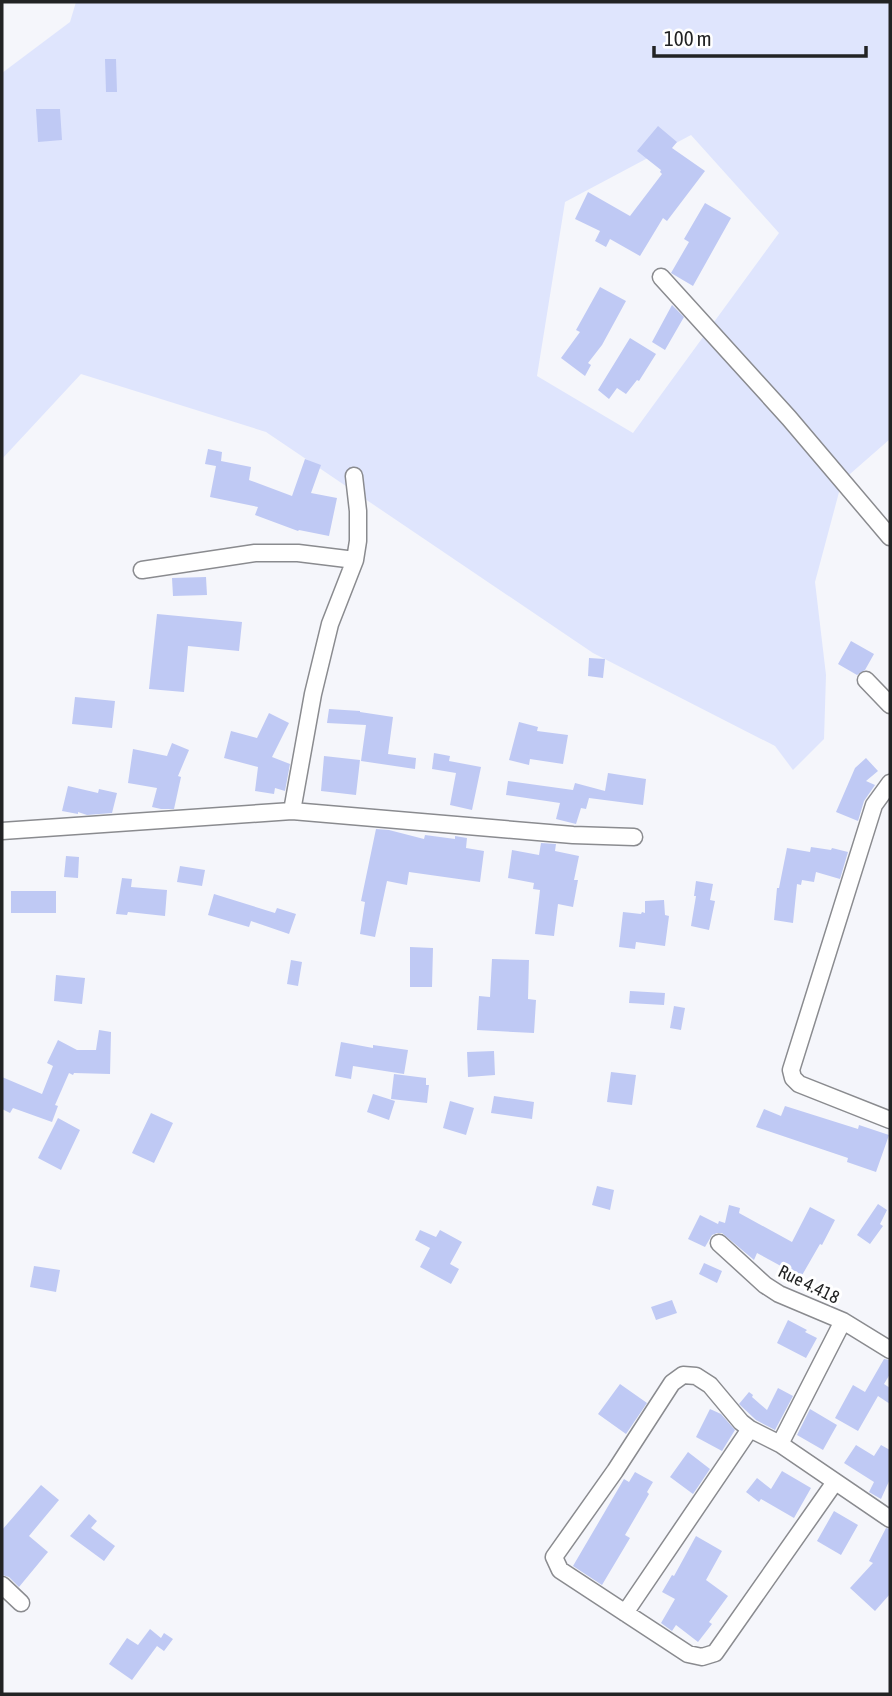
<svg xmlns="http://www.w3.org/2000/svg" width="892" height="1696" viewBox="0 0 892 1696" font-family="'Asap Condensed',sans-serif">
  <rect width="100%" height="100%" fill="#f5f6fb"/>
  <path fill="#dfe5fd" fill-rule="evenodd" d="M76,2H890V439L842,481L815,582L826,675L824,739L793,770L775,746L593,653L266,432L81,374L2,459V73L70,22ZM691,135L779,233L633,433L537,376L565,202Z"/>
  <path fill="#bfc9f4" d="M105,59H116L117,92H106Z
    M36,109H60L62,140L38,142Z
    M658,126L677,142L672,148L705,171L667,221L663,218L640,256L610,239L606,247L595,241L600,231L575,219L588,192L630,216L662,174L660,172L661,170L637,151Z
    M705,203L731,218L693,286L671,273L689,242L684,239Z
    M600,287L626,301L602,345L588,363L591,365L585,376L561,358L580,332L576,330Z
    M672,305L684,317L665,350L652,342Z
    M630,338L656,354L639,381L637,380L626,394L617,388L609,399L598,390Z
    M208,449L222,452L221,461L251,467L249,480L292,496L305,459L321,465L311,493L337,498L329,536L299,530L298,531L255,515L258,507L210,497L216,466L205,464Z
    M206,577L207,595L173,596L172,578Z
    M157,614L242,622L239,651L188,646L184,692L149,689Z
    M851,641L874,654L865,670L857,675L838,664Z
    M589,658L605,659L603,678L588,676Z
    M75,697L115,701L112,728L72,724Z
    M329,709L360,711V712L393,717L388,754L416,758L415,769L361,761L366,725L327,723Z
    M269,713L289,723L272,757L290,764L285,791L275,788L274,794L255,791L258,767L224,758L231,731L257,738Z
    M519,722L538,727L537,731L568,735L563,764L530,759L529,765L509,760Z
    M172,743L189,750L178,776L181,777L174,809H161L152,807L157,788L128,783L133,749L167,756Z
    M434,753L450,756L449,761L481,767L472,810L450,805L456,773L432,769Z
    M324,756L360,760L356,795L321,791Z
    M866,758L878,771L866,781L875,785L864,801L858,821L836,812L855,768Z
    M608,773L646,779L643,805L589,798L586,809L581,808L576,824L556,819L560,803L506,795L508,781L573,790L575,783L605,791Z
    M68,786L98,793L99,789L117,793L112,813L87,815L78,812V814L62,811Z
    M376,829L389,830L424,839L425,835L455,839V836L467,838L466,848L484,851L480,882L409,872L407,885L387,881L375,937L360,934L365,902L361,901Z
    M541,843L556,844L555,851L579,856L574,880H578L573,907L558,904L554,936L535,934L540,890L533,889L534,883L508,878L512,850L539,855Z
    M811,847L831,850L832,848L848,852L840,879L816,872L814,882L802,880L801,885L797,884L793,923L774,920L777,888H779L787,848L810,852Z
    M66,856L79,857L78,878L64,877Z
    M180,866L205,870L202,886L177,882Z
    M122,878L132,879L131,887L167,890L165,916L128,912L127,915L116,914Z
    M696,881L713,884L710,900L715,901L709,930L691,926L696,896H694Z
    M11,891H56V913H11Z
    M214,894L275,913L277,908L296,914L289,934L251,921L249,927L208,915Z
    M664,900L665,915L669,916L665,946L636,942L635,949L619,947L623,912L641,914L642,912L645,913V901Z
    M410,947L433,948L432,987H410Z
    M492,959L529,960L528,999L536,1000L534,1033L477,1030L479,996L490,997Z
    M291,960L302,962L298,986L287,984Z
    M56,975L85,978L82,1004L54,1001Z
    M630,991L665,993L664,1005L629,1003Z
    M674,1006L685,1008L681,1030L670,1028Z
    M99,1030L111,1032L110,1074L74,1073L73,1075L69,1073L55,1105L58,1106L52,1122L13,1108L10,1113L2,1109V1077L42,1094L53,1066L47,1063L58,1040L77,1050H96Z
    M341,1042L373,1048V1045L408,1050L404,1074L353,1066L351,1079L335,1076Z
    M494,1051L495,1075L468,1077L467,1052Z
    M611,1072L636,1075L632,1105L607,1102Z
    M394,1074L426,1078V1085H429L427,1103L391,1099Z
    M373,1094L395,1101L389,1120L367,1112Z
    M494,1096L534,1102L532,1119L491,1113Z
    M450,1101L474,1108L466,1135L443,1128Z
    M785,1106L858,1129L859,1125L889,1135L876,1172L847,1162L848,1158L756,1127L764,1109L781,1116Z
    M151,1113L173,1123L154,1163L132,1153Z
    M58,1118L80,1130L61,1170L38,1158Z
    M597,1186L614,1190L610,1210L592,1205Z
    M878,1204L887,1210L880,1224L883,1226L870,1244L857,1235Z
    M729,1205L740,1208L739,1213L792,1242L810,1207L835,1220L822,1245L820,1244L801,1277L757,1253L754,1260L722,1233H717L712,1235L705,1247L688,1239L700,1215L718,1224L719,1221L725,1223Z
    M420,1230L436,1237L440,1230L462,1242L450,1264L459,1269L451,1284L420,1267L430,1248L415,1240Z
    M704,1263L722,1271L717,1283L699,1274Z
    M34,1266L60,1270L56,1292L30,1287Z
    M672,1300L677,1313L656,1320L651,1307Z
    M788,1320L807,1330L805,1332L817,1338L806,1358L777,1343Z
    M884,1359L890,1360V1374L884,1384L890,1388V1404L878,1396L858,1431L835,1418L853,1385L865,1392Z
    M620,1384L647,1403L626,1434L598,1414Z
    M778,1388L793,1396L775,1430L756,1420L739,1404L749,1392L753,1395L752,1397L767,1410Z
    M710,1409L721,1414L735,1430L722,1451L696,1437Z
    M810,1409L837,1425L823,1450L797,1435Z
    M856,1445L874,1456L881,1445L890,1450V1479L881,1499L869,1492L874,1482L844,1463Z
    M688,1452L710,1469L693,1494L670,1477Z
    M782,1471L811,1488L794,1518L761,1499L759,1502L746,1492L757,1478L771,1489Z
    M635,1472L653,1482L647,1492L649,1494L625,1535L630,1538L602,1585L573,1566L624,1479L629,1482Z
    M41,1485L59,1500L29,1536L48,1552L19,1587L9,1577L2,1575V1530Z
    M834,1511L858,1525L841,1555L817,1541Z
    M89,1514L97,1521L91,1528L115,1546L104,1561L70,1536Z
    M886,1528L890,1529V1594L875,1611L850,1588L873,1563L869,1561Z
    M696,1536L722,1551L706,1580L728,1596L709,1622L712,1624L698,1642L676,1625L672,1631L661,1623L675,1599L662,1592L672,1575L674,1576Z
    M150,1629L161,1638L164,1633L173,1639L164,1651L157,1646L132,1680L109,1664L127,1638L138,1645Z"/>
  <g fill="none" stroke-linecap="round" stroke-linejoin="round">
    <defs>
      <path id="street" d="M661,277L789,418L890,537
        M142,570L255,553H298L355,560
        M866,680L890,705
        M890,783L874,805L791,1070L793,1078L799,1084L890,1120
        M292,811L313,694L330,624L355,560L358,541V511L354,476
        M2,831L292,811L573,835L634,837
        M719,1243L765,1285L779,1294L843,1321L890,1350
        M780,1444L843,1321
        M835,1482L715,1653L702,1657L688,1654L560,1570L554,1557L615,1471L672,1383L683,1375L696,1376L710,1385L741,1422L750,1429L780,1444L890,1519
        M2,1585L21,1603
        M625,1613L750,1429"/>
    </defs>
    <use href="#street" stroke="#8a8b8f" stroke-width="19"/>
    <use href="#street" stroke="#fff" stroke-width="16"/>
  </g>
  <g text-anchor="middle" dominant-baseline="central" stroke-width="6" stroke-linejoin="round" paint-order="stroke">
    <g font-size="18" fill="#222324" stroke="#fff">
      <text transform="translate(809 1284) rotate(26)">Rue 4.418</text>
    </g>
  </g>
  <rect width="892" height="1696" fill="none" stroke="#222324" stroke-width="7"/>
  <path d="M654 46v10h212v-10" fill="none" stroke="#222324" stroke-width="3.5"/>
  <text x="664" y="46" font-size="21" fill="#222324" stroke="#ffffff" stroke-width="5" paint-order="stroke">100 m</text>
</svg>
